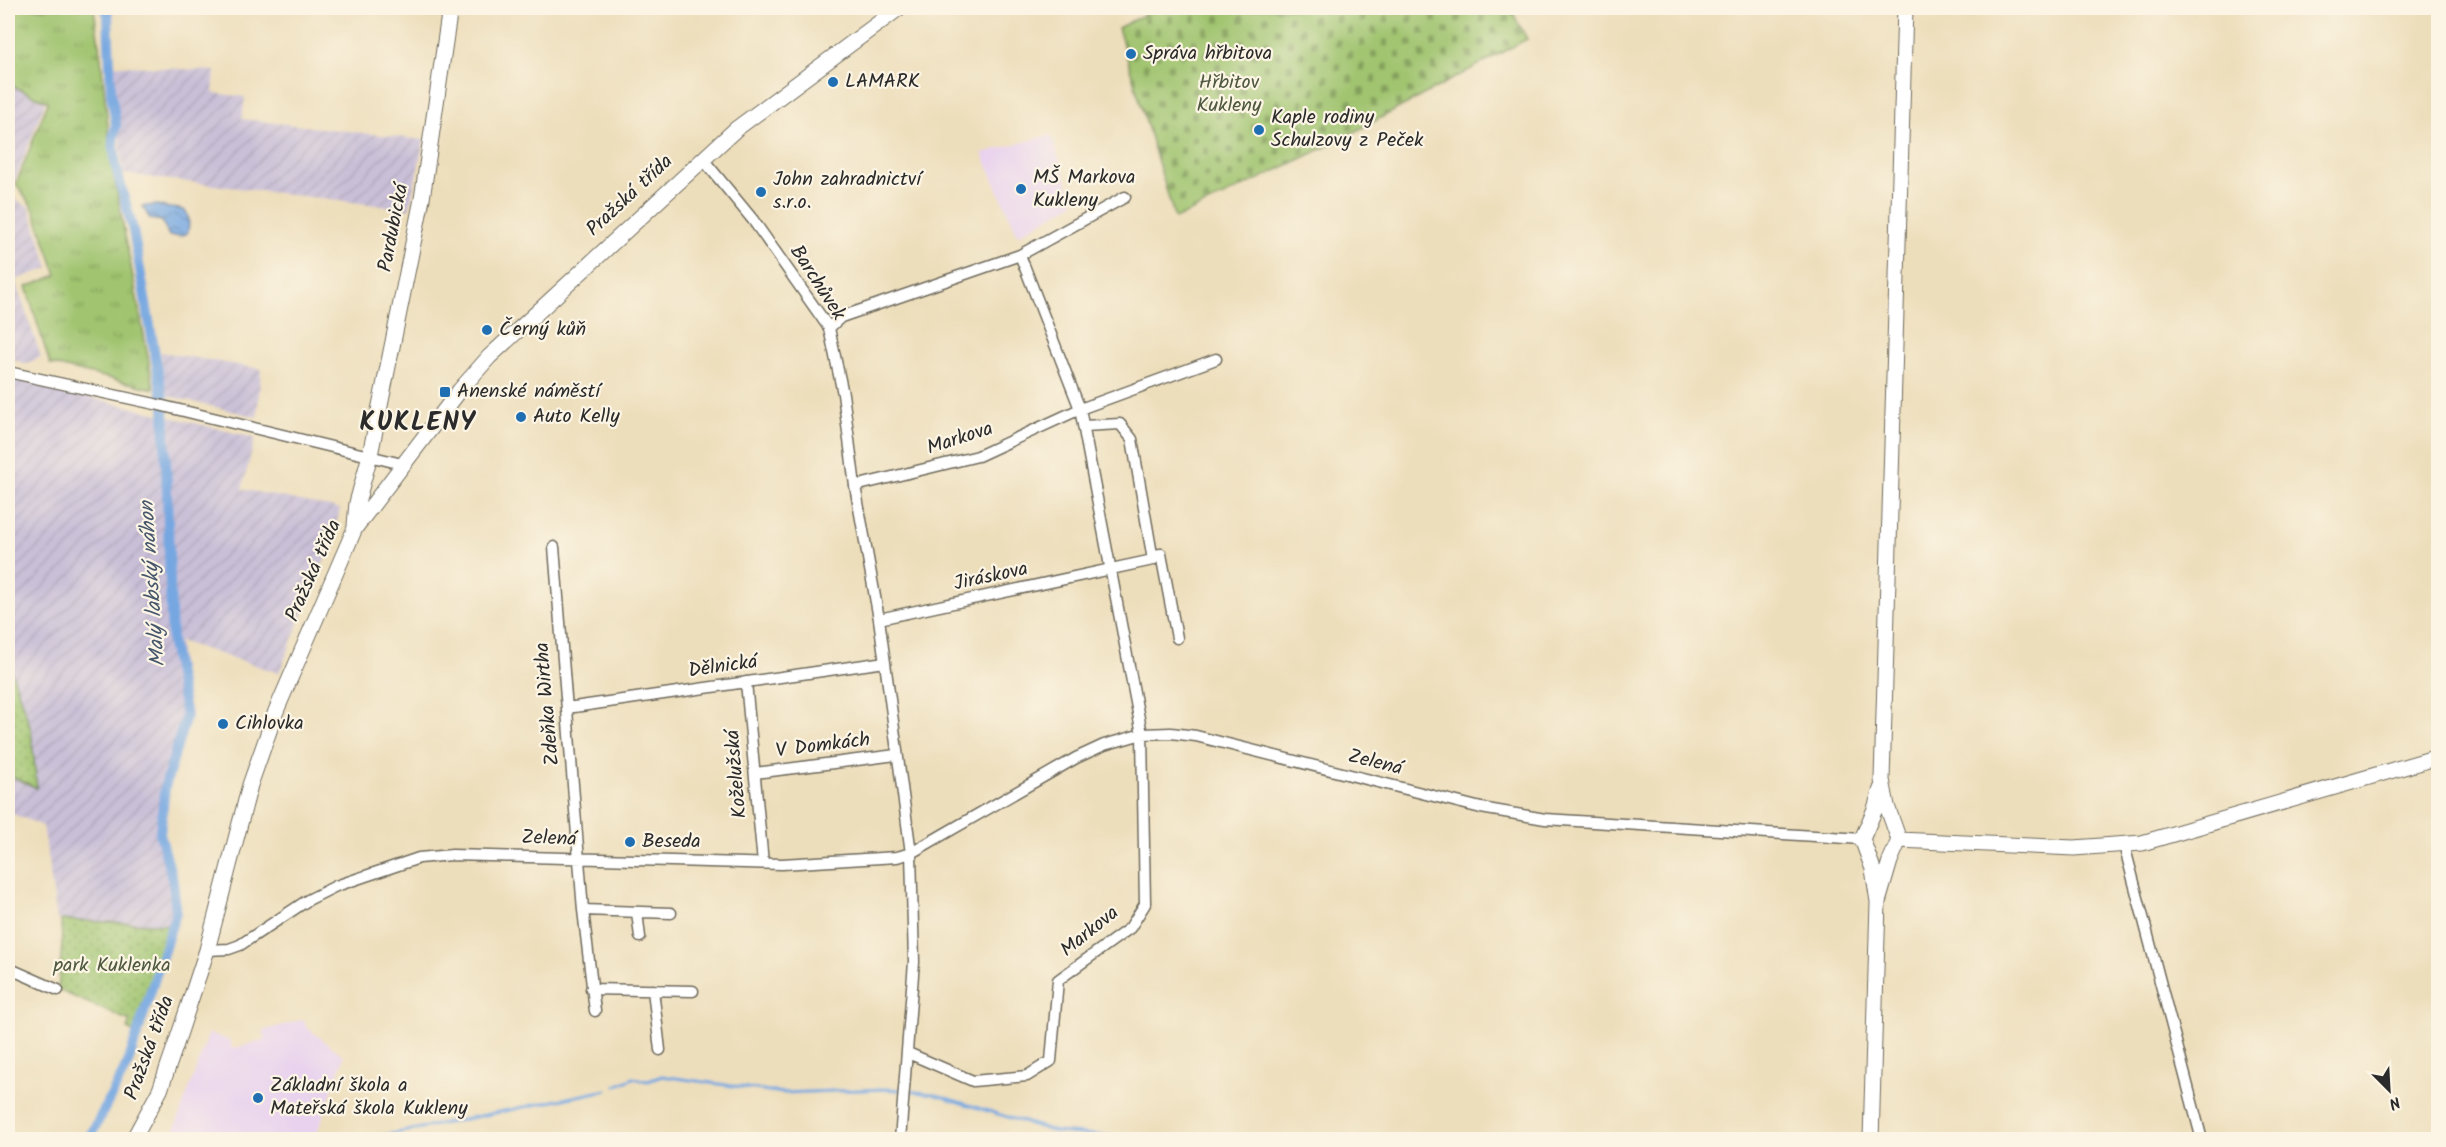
<svg xmlns="http://www.w3.org/2000/svg" width="2446" height="1147" viewBox="0 0 2446 1147" font-family="Kalam,sans-serif">
  <defs>
    <pattern id="industrial-furrows" width="10" height="10" patternUnits="userSpaceOnUse" patternTransform="scale(1.5)"><rect width="10" height="10" fill="#c9bfd7"/><path d="M-1 1l2-2M0 10L10 0M9 11l2-2" fill="none" stroke="#ada4b9"/></pattern>
    <pattern id="grass-tufts" width="24" height="20" patternUnits="userSpaceOnUse" patternTransform="scale(1.5)"><rect width="24" height="20" fill="#a0c46f"/><path d="M3 7l-1-3M5 7V3M7 7l1-3M15 17l-1-3M17 17v-4M19 17l1-3" fill="none" stroke="#839f5b"/></pattern>
    <pattern id="cemetery-stones" width="16" height="16" patternUnits="userSpaceOnUse" patternTransform="scale(1.5)"><rect width="16" height="16" fill="#a0c46f"/><path d="M2 7V4a2 2 0 0 1 4 0v3zM10 15v-3a2 2 0 0 1 4 0v3z" fill="#839f5b"/></pattern>
    <pattern id="park-dots" width="8" height="8" patternUnits="userSpaceOnUse" patternTransform="scale(1.5)"><rect width="8" height="8" fill="#a0c46f"/><path d="M2 2h.1M6 6h.1" fill="none" stroke="#839f5b" stroke-width="1.8" stroke-linecap="round"/></pattern>
    <pattern id="water-waves" width="16" height="10" patternUnits="userSpaceOnUse" patternTransform="scale(1.5)"><rect width="16" height="10" fill="#76a7e1"/><path d="M0 5q4-4 8 0t8 0" fill="none" stroke="#6188b7"/></pattern>
  </defs>
  <rect width="100%" height="100%" fill="#fcf5e5"/>
  <filter id="ink" filterUnits="userSpaceOnUse"><feTurbulence type="fractalNoise" baseFrequency=".0167" numOctaves="2"/><feDisplacementMap in="SourceGraphic" scale="12" xChannelSelector="R" yChannelSelector="G"/><feConvolveMatrix kernelMatrix="1 2 1 2 8 2 1 2 1" color-interpolation-filters="sRGB"/></filter>
  <filter id="wash" filterUnits="userSpaceOnUse"><feTurbulence type="fractalNoise" baseFrequency=".008" numOctaves="4" result="noise"/><feDisplacementMap in="SourceGraphic" scale="24" xChannelSelector="R" yChannelSelector="G"/><feGaussianBlur stdDeviation="1.35" result="paint"/><feColorMatrix in="noise" values="0 0 0 0 0 0 0 0 0 0 0 0 0 0 0 0 0 1.4 0 .05"/><feComposite in="paint" operator="in"/></filter>
  <g filter="url(#wash)">
    <rect width="100%" height="100%" fill="#eddebb"/>
    <path fill="#e8d2ee" d="M1051,135L1074,203L1018,235L982,153Z
      M304,1019L306,1027L344,1056L315,1139H171L209,1033L230,1041L232,1049L266,1039L263,1031Z"/>
    <path fill="url(#industrial-furrows)" d="M113,65L215,71L213,93L245,97L242,119L424,140L409,209L123,174Z
      M8,84L45,102L9,196L29,207L49,268L15,280L41,357L26,364L8,357Z
      M161,352L261,369L257,417L165,395Z
      M8,377L255,438L242,489L340,509L332,541L279,673L179,641L186,716L175,750L159,826L161,852L171,885L172,925L57,920L43,826L8,812V775L37,787L22,701L8,661Z"/>
    <path fill="url(#grass-tufts)" stroke="#66784d" stroke-width="1.5" d="M8,8H94L101,59L112,166L154,389L50,364L26,287L57,275L33,208L16,184L48,102L8,84Z"/>
    <path fill="url(#cemetery-stones)" stroke="#66784d" stroke-width="1.5" d="M1157,8H1510L1527,39L1336,142L1175,219L1118,28Z"/>
    <path fill="url(#park-dots)" stroke="#66784d" stroke-width="1.5" d="M8,661L31,729L37,788L8,775Z
      M61,920L172,925L137,1034L127,1029L130,1021L58,990L62,945Z"/>
    <path fill="url(#water-waves)" stroke="#506986" stroke-width="1.5" d="M158,205C174,213 193,199 188,232L183,236H169L162,221L150,219L142,206Z"/>
    <g fill="none" stroke-linecap="round" stroke-linejoin="round">
      <path stroke="#76a7e1" stroke-width="3" d="M616,1086L633,1078L648,1081L662,1076L783,1093L885,1089L901,1090
        M907,1091L933,1094L1056,1132L1157,1140
        M341,1140L392,1134L607,1090"/>
      <path stroke="#76a7e1" stroke-width="10" d="M86,1140L93,1131L128,1063L176,912L173,881L160,834L165,787L186,716L172,643L164,405L133,230L116,167L113,140L116,124L111,93L108,15L105,8"/>
    </g>
  </g>
  <g filter="url(#ink)">
    <g fill="none" stroke-linecap="round" stroke-linejoin="round">
      <defs>
        <path id="street" d="M702,158L753,220L829,328L843,394L855,486
          M1020,255L1125,197
          M829,328L841,317L1020,255L1080,409L1142,734L1145,904L1130,928L1058,980L1051,1061L1027,1076L973,1081L908,1053
          M8,372L155,404L402,464
          M554,547L583,910L595,1011
          M1152,555L1161,554L1177,638
          M879,619L1153,560L1132,439L1120,424L1084,426
          M746,682L763,863
          M567,708L885,662
          M755,773L896,755
          M2124,845L2202,1140
          M583,910L671,913
          M637,912L640,937
          M207,950L229,949L240,945L308,900L336,886L419,858L452,855L782,864L897,857L911,853L1076,758L1104,745L1142,734L1171,733L1196,736L1481,808L1545,819L1862,839
          M8,968L58,990
          M591,989L693,991
          M653,990L660,1050
          M900,1140L914,962L911,853L879,619L855,486L978,456L1080,409L1216,359"/>
        <path id="secondary" d="M355,525L357,503L370,455L422,199L450,8
          M1899,840L2074,848L2142,843L2438,757
          M1878,902L1890,861L1899,840L1887,806L1882,780L1905,8
          M133,1140L160,1090L177,1041L207,950L250,785L276,711L355,528L460,390L489,357L736,129L899,8
          M1871,1140L1878,902L1873,869L1862,839L1875,809L1881,789"/>
      </defs>
      <use href="#street" stroke="#6f6a5d" stroke-width="13"/>
      <use href="#secondary" stroke="#6f6a5d" stroke-width="17"/>
      <use href="#street" stroke="#fff" stroke-width="10"/>
      <use href="#secondary" stroke="#fff" stroke-width="15"/>
    </g>
  </g>
  <g fill="#1f6fb2" stroke="#fcf5e5" stroke-width="2">
    <circle cx="1131" cy="54" r="6"/>
    <circle cx="833" cy="82" r="6"/>
    <circle cx="1259" cy="130" r="6"/>
    <circle cx="1021" cy="189" r="6"/>
    <circle cx="761" cy="192" r="6"/>
    <circle cx="487" cy="330" r="6"/>
    <rect x="439" y="386" width="12" height="12" rx="3"/>
    <circle cx="521" cy="417" r="6"/>
    <circle cx="223" cy="724" r="6"/>
    <circle cx="630" cy="842" r="6"/>
    <circle cx="258" cy="1098" r="6"/>
  </g>
  <g text-anchor="middle" dominant-baseline="central" stroke-width="4.5" stroke-linejoin="round" paint-order="stroke">
    <g font-size="20" fill="#2b2b2b" stroke="#fcf5e5" text-anchor="start">
      <text x="1143" y="54">Správa hřbitova</text>
      <text x="845" y="82">LAMARK</text>
      <text x="1271" y="118">Kaple rodiny<tspan x="1271" dy="23">Schulzovy z Peček</tspan></text>
      <text x="1033" y="178">MŠ Markova<tspan x="1033" dy="23">Kukleny</tspan></text>
      <text x="773" y="180">John zahradnictví<tspan x="773" dy="23">s.r.o.</tspan></text>
      <text x="499" y="330">Černý kůň</text>
      <text x="457" y="392">Anenské náměstí</text>
      <text x="533" y="417">Auto Kelly</text>
      <text x="235" y="724">Cihlovka</text>
      <text x="642" y="842">Beseda</text>
      <text x="270" y="1086">Základní škola a<tspan x="270" dy="23">Mateřská škola Kukleny</tspan></text>
    </g>
    <g font-size="20" fill="#4e593f" stroke="#fcf5e5">
      <text x="1229" y="83">Hřbitov<tspan x="1229" dy="23">Kukleny</tspan></text>
      <text x="112" y="966">park Kuklenka</text>
    </g>
    <g font-size="20" fill="#2b2b2b" stroke="#fcf5e5">
      <text transform="translate(630 196) rotate(-43)">Pražská třída</text>
      <text transform="translate(394 228) rotate(-79)">Pardubická</text>
      <text transform="translate(817 283) rotate(57)">Barchůvek</text>
      <text transform="translate(960 439) rotate(-18)">Markova</text>
      <text transform="translate(314 571) rotate(-66)">Pražská třída</text>
      <text transform="translate(991 577) rotate(-12)">Jiráskova</text>
      <text transform="translate(723 667) rotate(-8)">Dělnická</text>
      <text transform="translate(548 704) rotate(-95)">Zdeňka Wirtha</text>
      <text transform="translate(823 746) rotate(-7)">V Domkách</text>
      <text transform="translate(1375 763) rotate(14)">Zelená</text>
      <text transform="translate(737 774) rotate(-95)">Koželužská</text>
      <text transform="translate(549 839) rotate(2)">Zelená</text>
      <text transform="translate(1090 932) rotate(-39)">Markova</text>
      <text transform="translate(150 1048) rotate(-70)">Pražská třída</text>
    </g>
    <g font-size="21" font-style="italic" fill="#45566b" stroke="#fcf5e5">
      <text transform="translate(153 584) rotate(-94)">Malý labský náhon</text>
    </g>
    <g font-size="26" font-weight="bold" letter-spacing="1.5" fill="#2b2b2b" stroke="#fcf5e5">
      <text x="418" y="423">KUKLENY</text>
    </g>
  </g>
  <rect width="2446" height="1147" fill="none" stroke="#fcf5e5" stroke-width="30"/>
  <g transform="translate(2389 1090) rotate(156)" stroke="#fcf5e5" stroke-width="4.5" paint-order="stroke">
  <path d="M0-4.5L10 22L0 15L-10 22Z" fill="#2b2b2b"/>
  <text y="-9" font-size="16" font-weight="bold" text-anchor="middle" fill="#2b2b2b">N</text>
  </g>
</svg>
